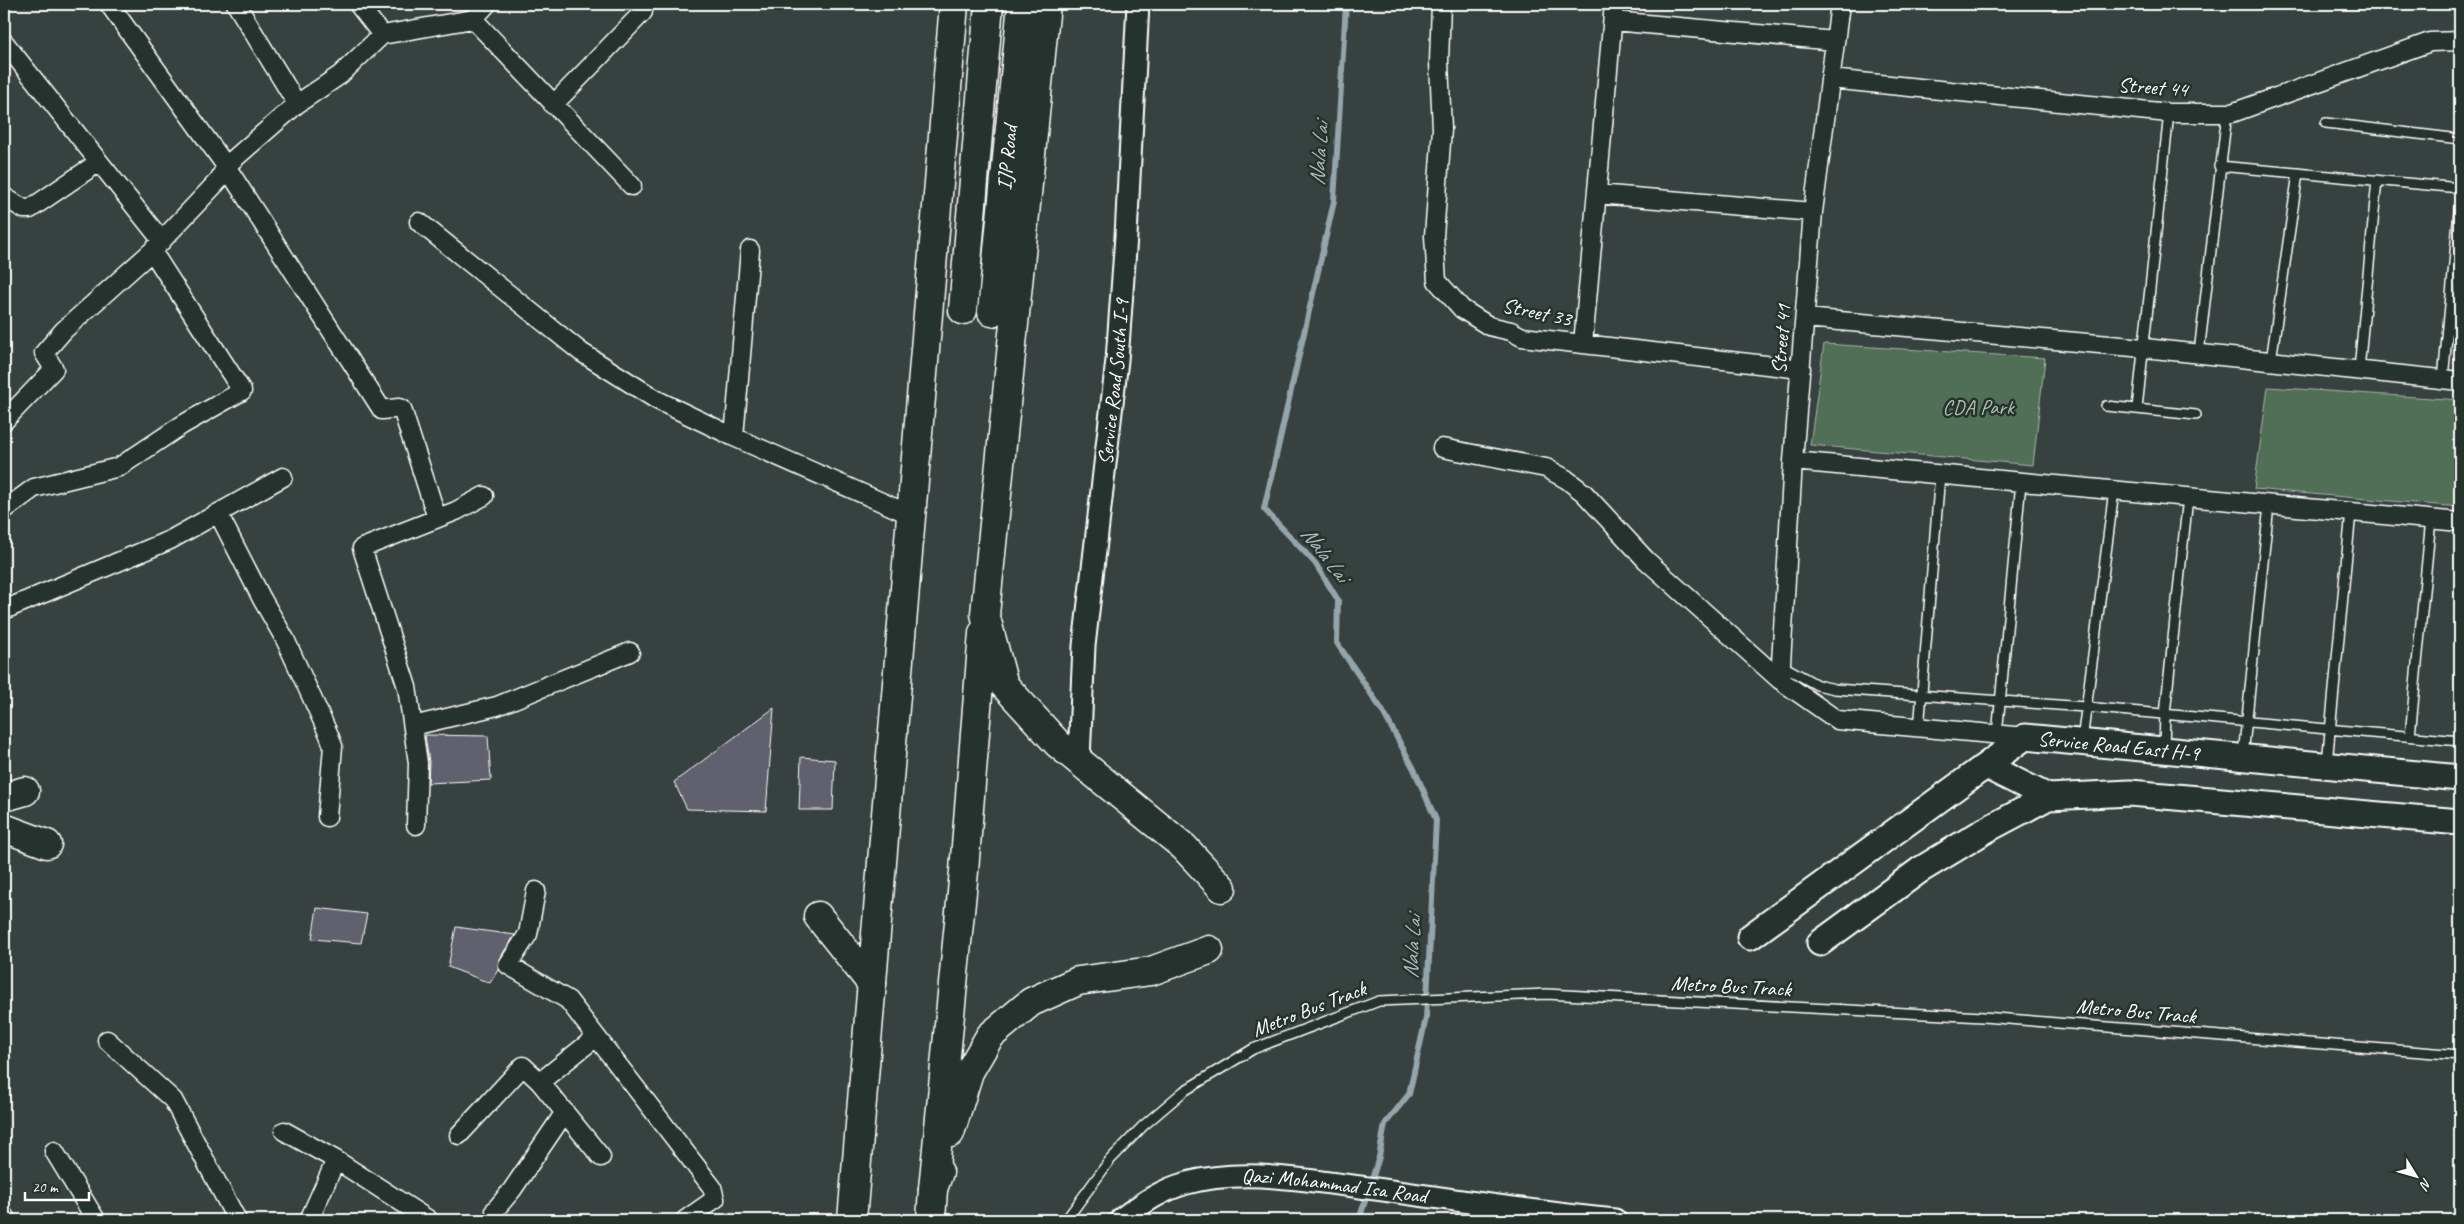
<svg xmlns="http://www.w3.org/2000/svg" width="2464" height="1224" viewBox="0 0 2464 1224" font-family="Caveat,sans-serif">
  <rect width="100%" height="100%" fill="#374140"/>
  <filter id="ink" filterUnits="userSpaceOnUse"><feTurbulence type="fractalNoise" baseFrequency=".02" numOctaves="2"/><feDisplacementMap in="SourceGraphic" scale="10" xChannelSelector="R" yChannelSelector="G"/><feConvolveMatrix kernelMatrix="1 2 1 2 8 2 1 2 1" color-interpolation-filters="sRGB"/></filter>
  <g filter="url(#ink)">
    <path fill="#516e56" stroke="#a8b6aa" d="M1824,344L2045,358L2033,465L1810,445Z
      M2268,387L2460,400V507L2254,489Z"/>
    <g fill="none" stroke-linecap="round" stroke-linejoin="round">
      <path stroke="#94a5ab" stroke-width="6" d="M1346,4L1334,201L1264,509L1315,563L1338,600L1337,643L1382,710L1414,769L1436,820L1426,1018L1409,1094L1385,1124L1379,1157L1359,1220"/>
    </g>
    <path fill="#60616e" stroke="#fff" d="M774,708L766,811L687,809L674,782Z
      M425,735L488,736L491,780L428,783L429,762Z
      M801,757L835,760L833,810H799Z
      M317,908L367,914L361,943L312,939Z
      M456,927L515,935L499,959L498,970L490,983L448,967Z"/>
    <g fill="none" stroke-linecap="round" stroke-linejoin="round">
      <defs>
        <path id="service" d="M2326,123L2460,139
          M2219,166L2460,188
          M2449,320L2460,321
          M2199,353L2227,113
          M2271,361L2298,173
          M2359,370L2377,180
          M2443,379L2460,201
          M2106,406L2196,415
          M2137,408L2169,113
          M1781,665L1817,685L1835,689L2085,707L2460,741
          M1919,729L1940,474
          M1997,735L2021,482
          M2410,736L2431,519
          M2082,741L2114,490
          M2164,748L2165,714L2188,497
          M2243,756L2269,505
          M2327,763L2351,512
          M1066,1220L1110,1160L1143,1126L1184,1091L1253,1049L1379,1001L1546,994L1983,1017L2460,1055"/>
        <path id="minor" d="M109,4L226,166L382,410L399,408L402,409L437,518
          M236,4L297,104
          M358,4L382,35
          M1441,4L1439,62L1442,129L1434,236L1437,281L1462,309L1489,326L1511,331L1522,337L1801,369
          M473,19L632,186
          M1613,21L1835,41
          M4,42L162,241
          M1830,79L2169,113H2232L2430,42L2460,41
          M553,105L643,12
          M1597,194L1813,212
          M4,197L24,209H30L99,162
          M419,222L581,352L657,400L734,437L911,515
          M1805,318L2144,348L2460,381
          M1583,344L1614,4
          M4,421L54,369L44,353L64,330L152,251L219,180L226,166L297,104L340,75L382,35L473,19L487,4
          M734,437L750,250
          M1442,448L1546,468L1566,479L1584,493L1646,560L1780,680L1837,720L2025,737
          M1793,461L2460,522
          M4,510L34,488L119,467L182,425L242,391L152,251
          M218,513L262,599L285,639L329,735L333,746L327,817
          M4,610L170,540L283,477
          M1780,680L1793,461L1813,212L1840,4
          M413,726L497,706L630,652
          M416,825L418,763L407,687L362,548L456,511L484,496
          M536,891L528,934L508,965L568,1000L712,1187L715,1199L685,1220
          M596,1037L540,1082L601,1157
          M107,1040L173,1100L237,1220
          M284,1131L336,1160L429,1220
          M459,1135L523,1066L540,1082
          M54,1151L96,1220
          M495,1210L512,1190L565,1112
          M4,1216L6,1220
          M309,1220L336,1160"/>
        <g id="tertiary">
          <path id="s1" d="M1079,759L1084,646L1117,360L1126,236L1138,4"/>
          <path id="s2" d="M1121,1219C1143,1203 1161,1190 1187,1183C1242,1168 1304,1180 1360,1187C1445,1198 1530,1212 1615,1220"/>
        </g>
        <g id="secondary">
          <path d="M1986,766L2048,797"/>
          <path id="s3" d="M1750,937L2025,737L2460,778"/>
          <path d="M1820,943L1920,870L1986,830L2048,797L2130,793L2460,822"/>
        </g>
        <path id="primary" d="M4,797L25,791
          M4,828L47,844"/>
        <g id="trunk">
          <path d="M1046,4L985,614L1004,685L1058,744L1184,847L1222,888"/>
          <path d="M963,310L989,4"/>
          <path id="s4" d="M992,312L1022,4"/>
          <path d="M818,916L872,984"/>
          <path d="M950,1133L969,1072L990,1036L1031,1002L1078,981L1151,971L1209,950"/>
          <path d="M933,1189L964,871L983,633"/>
          <path d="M852,1220L954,4"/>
          <path d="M931,1220L933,1189L939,1172"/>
        </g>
      </defs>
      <use href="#service" stroke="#fff" stroke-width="12"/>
      <use href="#minor" stroke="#fff" stroke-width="21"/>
      <use href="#tertiary" stroke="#fff" stroke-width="25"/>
      <use href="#secondary" stroke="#fff" stroke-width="29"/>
      <use href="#primary" stroke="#fff" stroke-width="31"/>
      <use href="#trunk" stroke="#fff" stroke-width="31"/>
      <use href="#service" stroke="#26332d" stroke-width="9"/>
      <use href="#minor" stroke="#26332d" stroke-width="18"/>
      <use href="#tertiary" stroke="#26332d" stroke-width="21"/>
      <use href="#secondary" stroke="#26332d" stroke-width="25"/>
      <use href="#primary" stroke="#26332d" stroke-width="28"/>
      <use href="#trunk" stroke="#26332d" stroke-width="28"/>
    </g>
  </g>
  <g text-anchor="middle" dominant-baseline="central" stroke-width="5" stroke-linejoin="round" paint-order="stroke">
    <g font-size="21" fill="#fff" stroke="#26332d">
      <text transform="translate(2153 87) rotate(4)">Street 44</text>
      <text stroke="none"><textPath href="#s4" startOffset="155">IJP Road</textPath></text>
      <text transform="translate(1537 312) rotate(12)">Street 33</text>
      <text transform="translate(1781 339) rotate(-86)">Street 41</text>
      <text stroke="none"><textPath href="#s1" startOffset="379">Service Road South I-9</textPath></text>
      <text stroke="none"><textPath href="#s3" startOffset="434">Service Road East H-9</textPath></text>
      <text transform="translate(1731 986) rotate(3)">Metro Bus Track</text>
      <text transform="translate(1309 1009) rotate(-21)">Metro Bus Track</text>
      <text transform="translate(2136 1011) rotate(5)">Metro Bus Track</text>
      <text stroke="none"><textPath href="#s2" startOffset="224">Qazi Mohammad Isa Road</textPath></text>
    </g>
    <g font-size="21" fill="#b1beb3" stroke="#26332d">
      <text x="1978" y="407">CDA Park</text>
    </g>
    <g font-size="22" font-style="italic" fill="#aebcc0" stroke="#26332d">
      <text transform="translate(1319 154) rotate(-86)">Nala Lai</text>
      <text transform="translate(1325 554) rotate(52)">Nala Lai</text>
      <text transform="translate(1412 947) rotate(-87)">Nala Lai</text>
    </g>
  </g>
  <rect width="2464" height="1224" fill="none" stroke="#26332d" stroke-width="20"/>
  <rect x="10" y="10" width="2444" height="1204" fill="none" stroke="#fff" stroke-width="2" filter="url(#ink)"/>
  <g transform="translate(2416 1176) rotate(127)" stroke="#26332d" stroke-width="4" paint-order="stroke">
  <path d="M0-4L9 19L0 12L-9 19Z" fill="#ffffff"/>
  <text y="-8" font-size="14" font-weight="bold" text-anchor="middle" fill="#ffffff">N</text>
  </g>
  <path d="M25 1192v8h64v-8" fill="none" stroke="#ffffff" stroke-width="2.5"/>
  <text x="32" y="1192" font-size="15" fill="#ffffff" stroke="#26332d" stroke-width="4" paint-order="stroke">20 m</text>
</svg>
